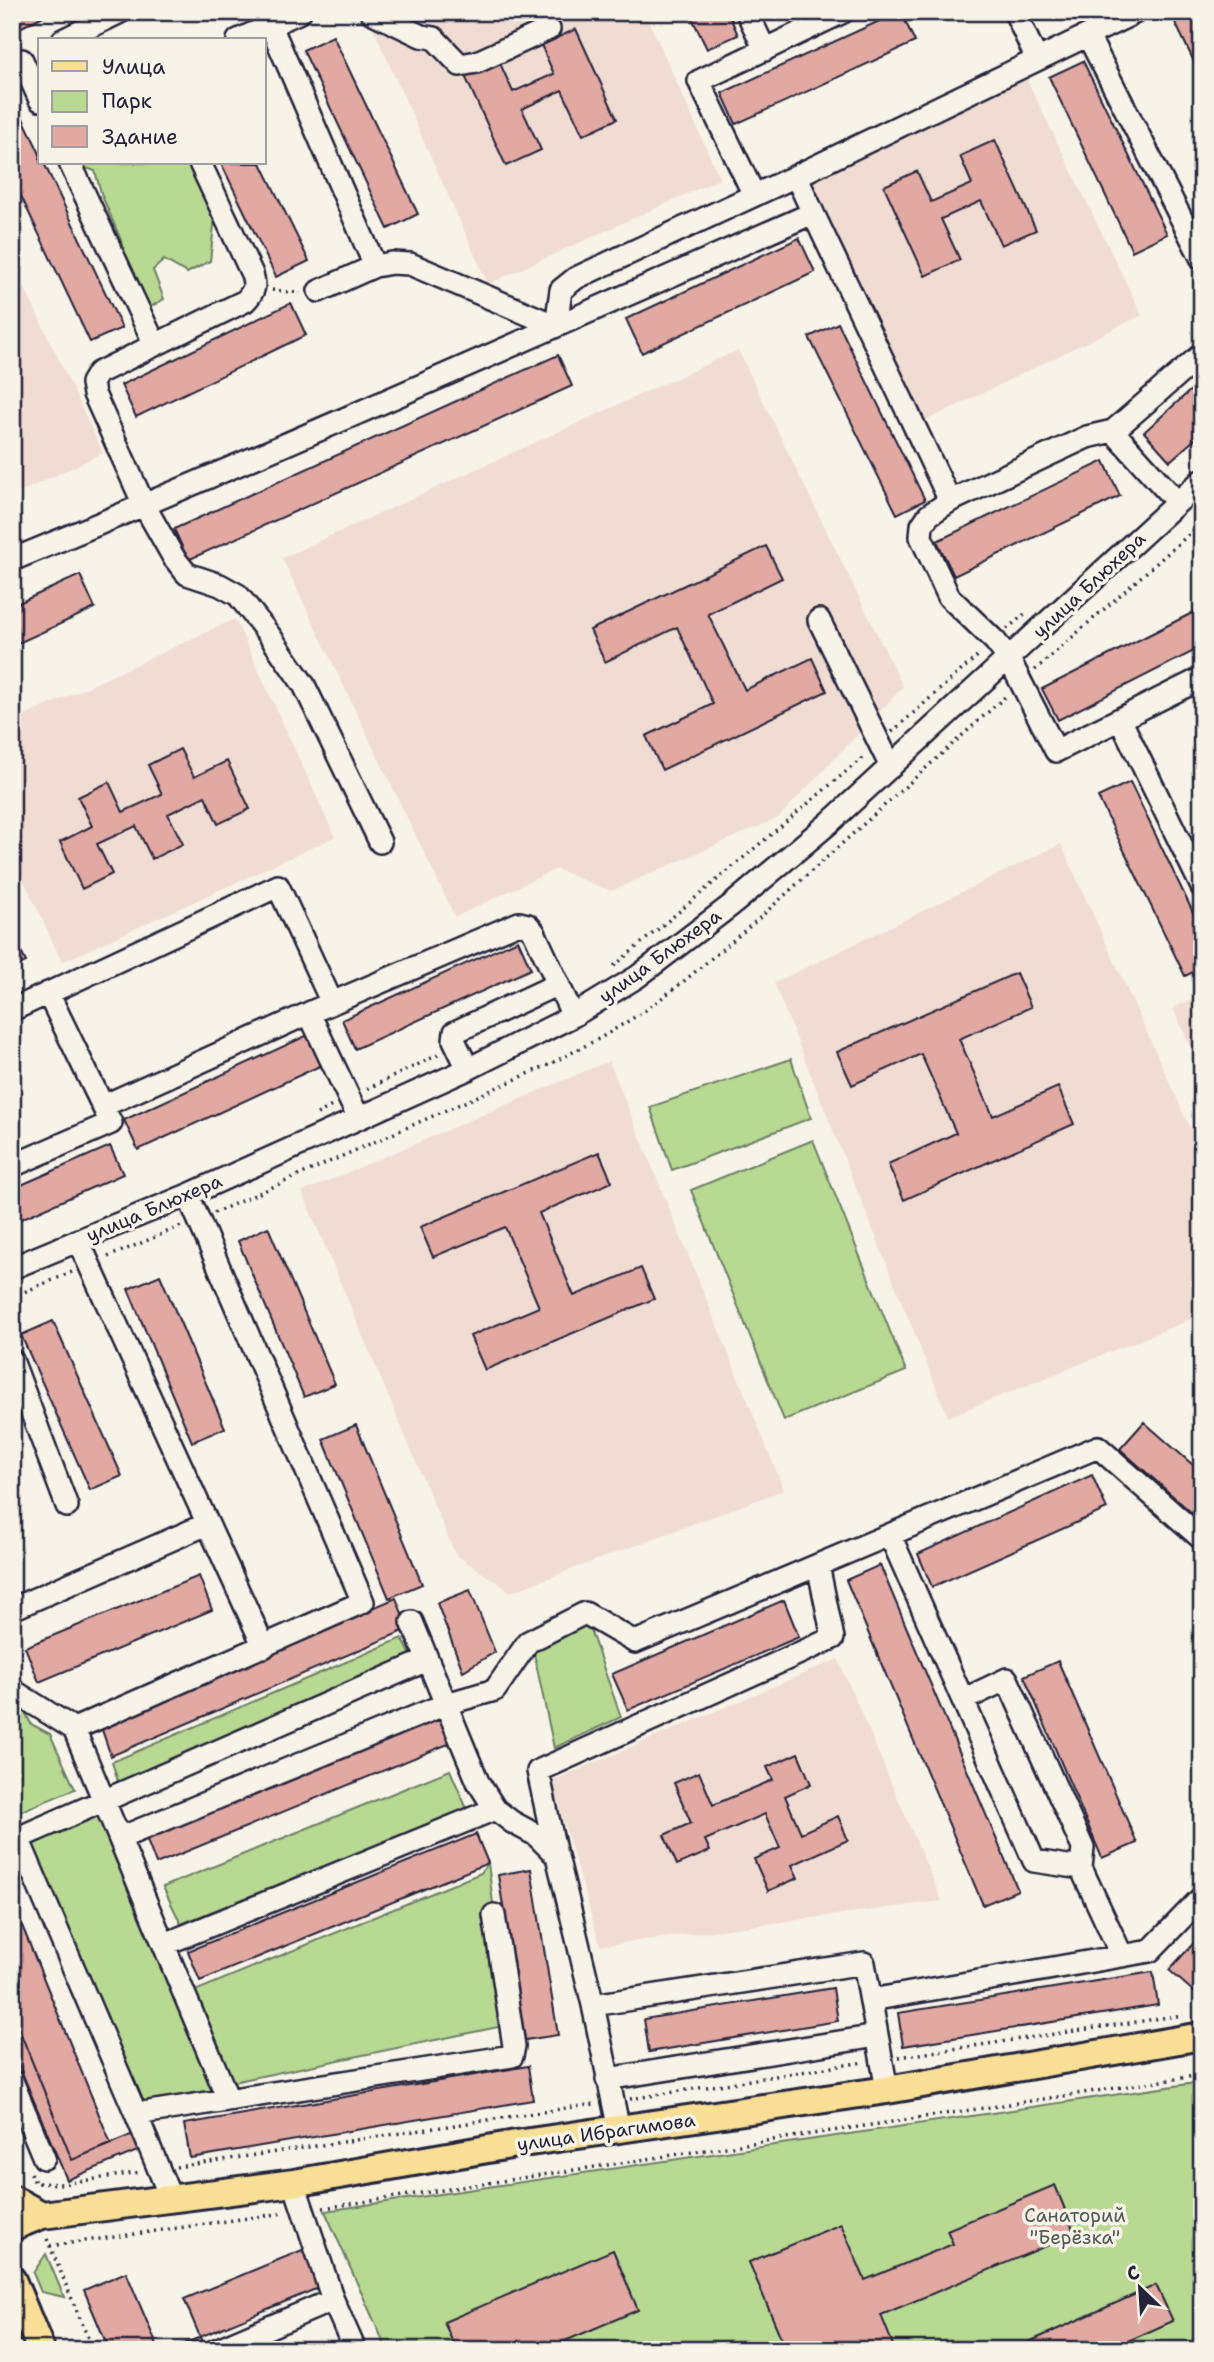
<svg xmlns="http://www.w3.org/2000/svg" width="1214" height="2362" viewBox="0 0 1214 2362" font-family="'Shantell Sans',sans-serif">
  <rect width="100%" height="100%" fill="#f7f3e8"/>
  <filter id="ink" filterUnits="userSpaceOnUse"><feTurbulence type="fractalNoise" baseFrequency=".0143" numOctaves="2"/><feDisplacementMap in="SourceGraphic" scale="14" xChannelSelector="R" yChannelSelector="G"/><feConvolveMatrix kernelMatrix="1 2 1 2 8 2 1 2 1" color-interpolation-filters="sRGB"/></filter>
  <g filter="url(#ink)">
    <path fill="#f1dcd3" d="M407,12H645L720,179L488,284L373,28Z
      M1025,76L1142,315L925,421L808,182Z
      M12,261L103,453L12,496Z
      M738,350L903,687L778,818L611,891L556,869L455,917L282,558Z
      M235,619L335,837L62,962L12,855V722Z
      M1061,844L1202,1154V1315L948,1417L774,983Z
      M1202,995V1072L1173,1008Z
      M609,1061L784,1490L511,1592L455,1554L302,1192Z
      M838,1659L942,1901L600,1946L552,1781Z"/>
    <path fill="#b7d992" stroke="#6c7e66" stroke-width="2" d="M72,163H189L215,217L210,261L187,273L164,260L153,270L164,299L143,311L126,276L121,240L102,196L95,171Z
      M791,1059L811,1118L672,1170L650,1107Z
      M813,1140L906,1371L784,1420L691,1190Z
      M588,1624L621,1717L554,1748L533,1649Z
      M402,1638L412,1657L120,1788L112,1762Z
      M12,1686L31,1724L50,1734L75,1789L12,1815Z
      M450,1770L467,1809L181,1924L163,1887Z
      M101,1808L220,2095L139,2107L27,1841Z
      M488,1863L508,2025L228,2083L190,1993L481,1873Z
      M1202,2082V2350H387L325,2211Z
      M46,2254L64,2297L41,2292L33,2273Z"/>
    <path fill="#e2a8a2" stroke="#22223b" stroke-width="2" d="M12,12H51L12,32Z
      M689,12H728L738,35L707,49Z
      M899,12H901L915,42L736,124L722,93Z
      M1176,12H1202V78L1171,14Z
      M576,29L617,119L583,135L562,90L522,109L541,150L506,166L465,76L499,61L513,92L554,74L541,45Z
      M333,36L418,214L388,229L303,50Z
      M1083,61L1167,234L1132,251L1049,77Z
      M12,95L40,154V163H44L122,328L90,342L12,177Z
      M995,140L1036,230L1001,245L981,201L941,219L960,260L925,276L884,186L917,171L931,202L972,184L960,156Z
      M221,163H261L309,261L276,277Z
      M799,238L815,272L642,353L626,319Z
      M291,303L306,335L136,417L121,385Z
      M838,323L925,500L897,514L809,337Z
      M558,355L572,386L188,560L174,529Z
      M1202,380V433L1170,461L1144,432Z
      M1104,461L1120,496L954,576L937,541Z
      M766,546L782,578L708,614L745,690L812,658L827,691L662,770L646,736L713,704L677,627L605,662L590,630Z
      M80,575L95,608L12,646V606Z
      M1202,608V647L1058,720L1042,689Z
      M180,749L194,777L227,761L250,809L218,824L205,796L168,814L183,844L152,859L136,826L97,844L112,874L82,889L60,842L92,826L78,797L109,782L123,812L162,794L148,765Z
      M1130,782L1202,931V968L1185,976L1098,797Z
      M12,934L26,962L12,968Z
      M518,940L531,969L355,1049L342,1020Z
      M1016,973L1031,1007L959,1039L993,1116L1058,1087L1074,1124L904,1200L888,1164L956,1133L921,1054L852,1085L837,1052Z
      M308,1035L322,1065L138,1150L124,1120Z
      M110,1146L123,1174L12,1223V1189Z
      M599,1152L612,1182L539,1213L574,1296L641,1268L654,1299L485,1370L470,1336L539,1307L505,1227L433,1257L420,1227Z
      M268,1227L335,1384L304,1397L238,1241Z
      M160,1275L225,1428L192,1442L128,1289Z
      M53,1321L122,1476L90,1490L21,1335Z
      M1144,1422L1202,1473V1522L1120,1449Z
      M356,1425L422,1584L389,1598L323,1439Z
      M1092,1475L1107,1509L932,1587L918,1554Z
      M880,1565L1018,1890L983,1905L846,1580Z
      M199,1576L212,1610L39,1682L25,1647Z
      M470,1590L495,1652L463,1671L437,1603Z
      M396,1598L408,1629L111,1756L100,1724Z
      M784,1600L799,1637L628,1710L612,1674Z
      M1058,1661L1137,1843L1102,1858L1024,1676Z
      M442,1714L453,1742L156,1864L145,1835Z
      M798,1753L811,1784L785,1796L801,1833L838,1816L848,1840L792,1865L798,1878L768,1891L754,1859L780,1848L765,1814L705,1840L710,1851L677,1865L664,1835L691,1823L674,1783L699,1772L713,1805L773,1780L767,1767Z
      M476,1834L488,1863L200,1981L188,1951Z
      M531,1869L558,2035L525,2040L498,1875Z
      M12,1901L111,2144L72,2160L12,2012Z
      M1202,1934V1986L1195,1993L1169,1970Z
      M1153,1972L1158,2005L903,2046L898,2013Z
      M833,1988L838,2021L649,2052L644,2019Z
      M12,2012L72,2160L133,2134L140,2150L67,2180L12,2049Z
      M528,2066L533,2100L190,2158L184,2124Z
      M1055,2185L1075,2234L881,2315L895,2350H786L749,2262L841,2224L865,2280L953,2244L947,2230Z
      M307,2248L323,2286L200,2337L184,2299Z
      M613,2250L638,2310L544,2350H456L444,2322Z
      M126,2272L159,2350H109L84,2290Z
      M1156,2285L1173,2321L1108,2350H1011Z
      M200,2337L205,2350H170Z"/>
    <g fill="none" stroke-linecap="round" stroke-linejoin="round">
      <defs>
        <path id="minor" d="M371,12L421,36L434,38L460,65L477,62L549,29
          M747,12L765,50
          M1015,12L1037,60
          M271,26L375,266L392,263L410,264L556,326
          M1088,36L1202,259
          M63,40L120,12
          M238,40L300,12
          M22,60L40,100
          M70,163L155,345L98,373L92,383L94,394L144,505L174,558L187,574L220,585L238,595L270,636L304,685L380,842
          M796,176L1136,12
          M754,195L699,81L843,12
          M813,213L950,501L929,515L922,525L921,537L949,597L995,641L1009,659L1056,751L1202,678
          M319,291L375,266
          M155,345L245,301C254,292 256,286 252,274L200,163
          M1113,431L1177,502
          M950,501L1087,437L1113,431L1202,354
          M12,560C281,449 547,330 813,213L796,176L576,278L561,290L556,326
          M819,620L891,767
          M1120,719L1202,887
          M332,1003L519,923L528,925L534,932L573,1016
          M12,1010L278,886L332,1003L309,1013L358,1117
          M468,1069L454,1040L455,1032L558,984
          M103,1106L309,1013
          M12,1166L111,1123L48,993
          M78,1240L264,1647
          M12,1268L188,1195L468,1069L573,1016L637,977L734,903L828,824L1202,480
          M12,1360L67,1506
          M890,1535L1034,1861L1081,1868L1122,1956
          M12,1609L207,1524
          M412,1622L478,1782L495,1809L512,1822L536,1835L557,1856L593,2005L619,2130
          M12,1690L74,1729L228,2099
          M963,1700L1007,1679L1083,1848L1081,1868
          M74,1729L363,1602L188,1195
          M120,1838L446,1704L495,1690L528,1642L585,1613L635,1642L1098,1447L1202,1539
          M556,1855L538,1771L833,1638L818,1565
          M165,1944L495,1809
          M871,2000L1150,1951L1202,1897
          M593,2005L864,1963L887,2090
          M607,2079L877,2036
          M12,2081L44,2158
          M136,2114L18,1838L427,1660
          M171,2199L136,2114L512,2056L514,2046L494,1915
          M333,2300L355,2350
          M216,2350L333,2300L294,2183"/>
        <path id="major" d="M12,2199L42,2215
          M12,2227L42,2215L294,2183L516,2144L887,2090L1202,2036
          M12,2280L41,2350"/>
      </defs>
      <use href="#minor" stroke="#22223b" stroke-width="26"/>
      <use href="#major" stroke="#22223b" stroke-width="32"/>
      <path stroke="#22223b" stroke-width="3.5" stroke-dasharray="2 5" stroke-linecap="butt" d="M272,290L300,293
        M1007,629L1028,611
        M1035,670L1202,523
        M892,732L981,653
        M614,966L866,755
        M367,1089L442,1053
        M317,1114L332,1106
        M214,1213L548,1065L602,1037L643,1012L683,982L756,921L1006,696
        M108,1257L181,1226
        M12,1297L72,1272
        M899,2057L1183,2015
        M630,2099L864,2062
        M176,2167L594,2104
        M31,2173L35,2183L63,2184L141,2172
        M323,2208L1202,2075
        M47,2239L93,2350
        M50,2246L284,2213"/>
      <use href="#minor" stroke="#f7f3e8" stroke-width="21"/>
      <use href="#major" stroke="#f9df96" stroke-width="26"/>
    </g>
  </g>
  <g text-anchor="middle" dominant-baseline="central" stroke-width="7" stroke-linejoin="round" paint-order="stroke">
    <g font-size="19" fill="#22223b" stroke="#f7f3e8">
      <text transform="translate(1089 585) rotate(-43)">улица Блюхера</text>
      <text transform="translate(660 956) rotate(-36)">улица Блюхера</text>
      <text transform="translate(154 1208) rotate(-23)">улица Блюхера</text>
      <text transform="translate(606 2132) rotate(-8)">улица Ибрагимова</text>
    </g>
    <g font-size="19" fill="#4f5955" stroke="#f7f3e8">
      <text x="1075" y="2215">Санаторий<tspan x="1075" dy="22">"Берёзка"</tspan></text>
    </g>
  </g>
  <rect width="1214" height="2362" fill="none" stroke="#f7f3e8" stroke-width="42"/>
  <rect x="21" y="21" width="1172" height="2320" fill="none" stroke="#22223b" stroke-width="2.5" filter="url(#ink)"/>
  <rect x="38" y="38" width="228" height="126" fill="#f7f3e8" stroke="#a29fa3" stroke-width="2"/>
  <rect x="52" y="61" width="35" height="10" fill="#f9df96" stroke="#a29fa3" stroke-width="2"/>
  <text x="102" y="74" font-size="21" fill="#22223b">Улица</text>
  <rect x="52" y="91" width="35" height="21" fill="#b7d992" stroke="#a29fa3" stroke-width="2"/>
  <text x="102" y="108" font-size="21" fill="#22223b">Парк</text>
  <rect x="52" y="126" width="35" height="21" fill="#e2a8a2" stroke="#a29fa3" stroke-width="2"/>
  <text x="102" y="144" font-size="21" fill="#22223b">Здание</text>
  <g transform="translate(1140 2288) rotate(335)" stroke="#f7f3e8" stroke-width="5" paint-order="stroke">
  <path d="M0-5L12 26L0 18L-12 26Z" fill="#22223b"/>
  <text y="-10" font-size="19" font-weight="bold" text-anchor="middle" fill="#22223b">С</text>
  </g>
</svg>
